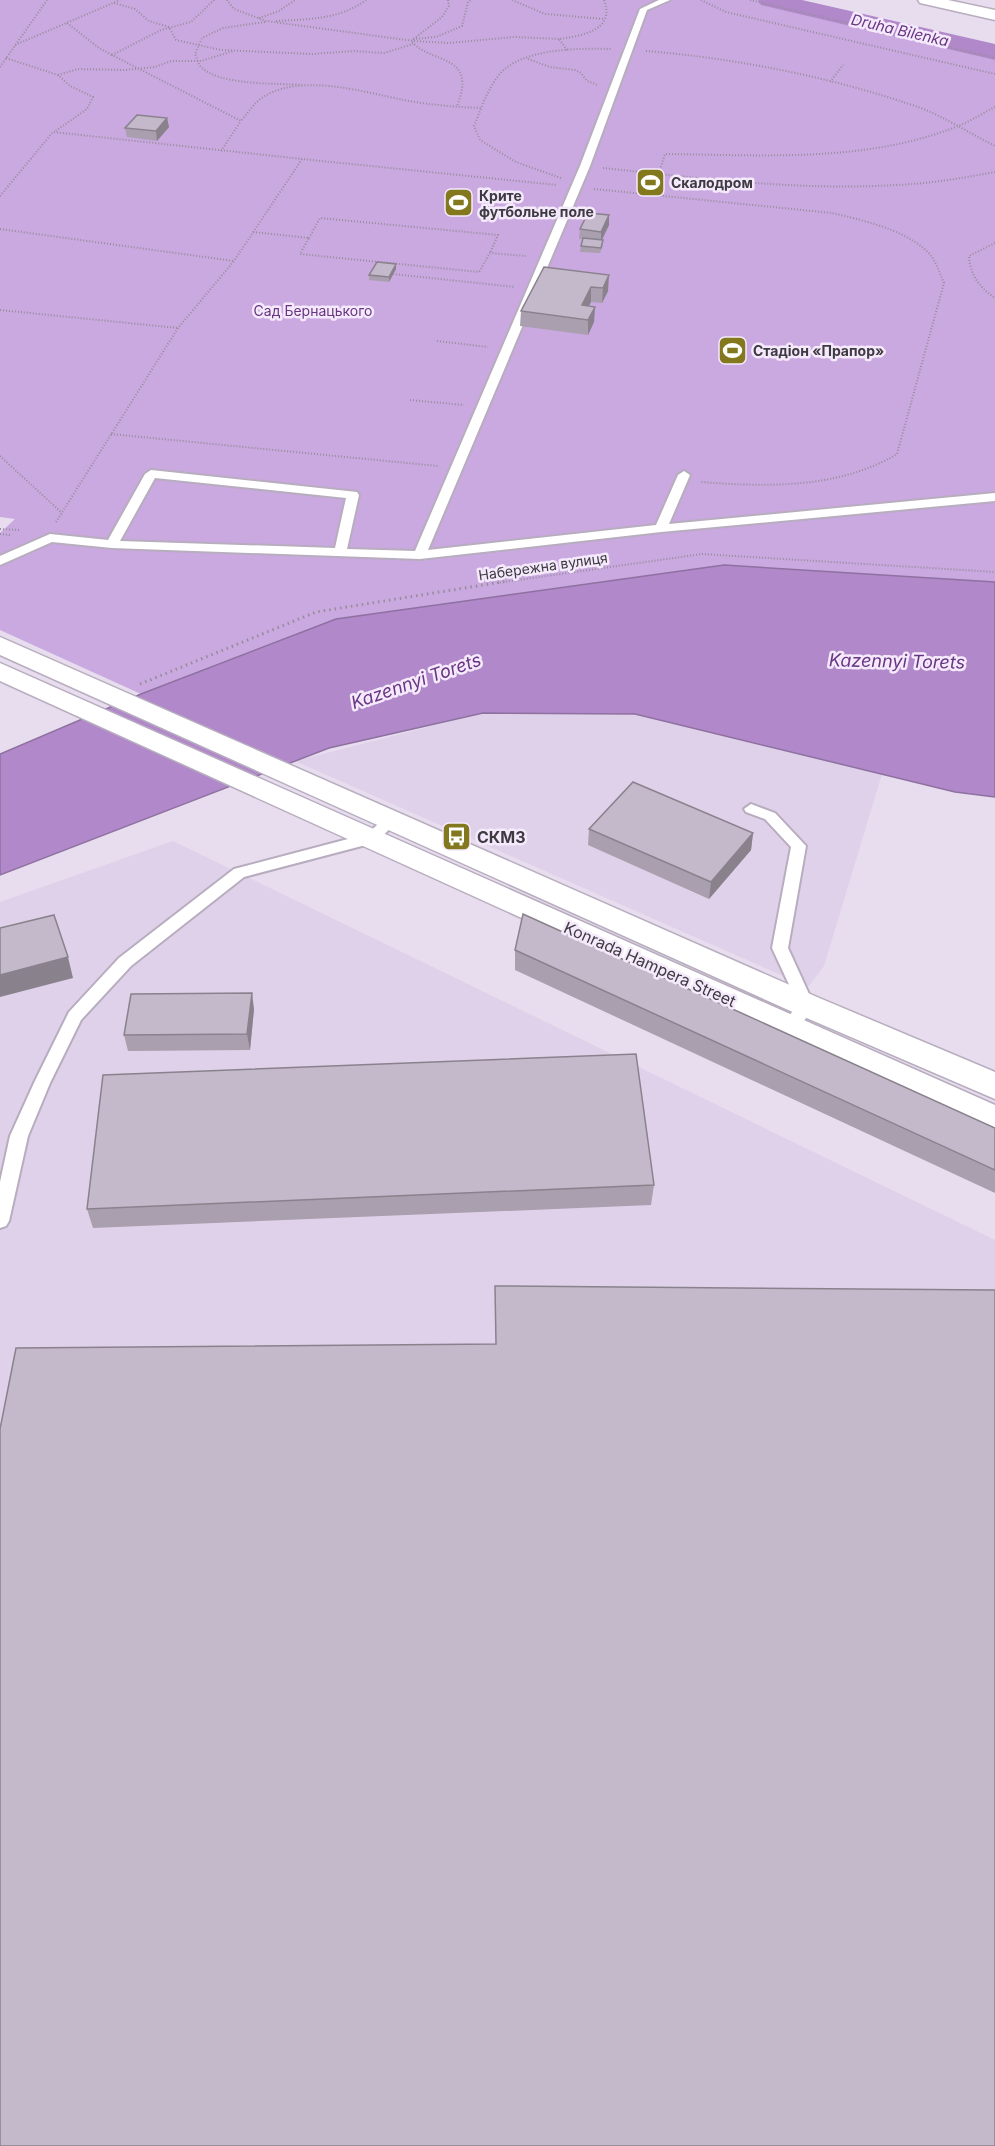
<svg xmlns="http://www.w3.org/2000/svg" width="995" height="2146" viewBox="0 0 995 2146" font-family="Inter,sans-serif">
  <rect width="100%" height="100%" fill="#e7ddee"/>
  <path fill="#dfd1e9" d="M483,713L635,714L882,774L824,966L808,987L295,761Z
    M173,841L995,1240V2146H0V902Z"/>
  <path fill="#caa8e0" d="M0,0H768L995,57V582L724,565L336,619L141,694L0,630V533L15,519L0,517Z"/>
  <path fill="#b188c9" stroke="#8e71a0" stroke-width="1.5" d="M724,565L995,582V797L955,792L635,714L483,713L329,748L0,875V754L141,694L336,619Z"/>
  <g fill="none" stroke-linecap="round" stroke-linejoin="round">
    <path fill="#b188c9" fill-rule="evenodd" d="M758,0H802L995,44V60L761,5Z"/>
    <defs>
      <path id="lane" d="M659,0H670L647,10L590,166L428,550L656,525L678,475L684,471L690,475L669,524L995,493V501L661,532L420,559L112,548L52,542L0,565V556L50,534L108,540L145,474L151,470L357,492L359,495L347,549L415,551L580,166L640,9ZM155,478L346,498L335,548L120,541Z
        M751,804L775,813L806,846L788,948L814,1005C808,1016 797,1036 783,1031L781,1027L798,1004L772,948L791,847L765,819L746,812L744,809Z
        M391,815L398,820L377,842L244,877L131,966L81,1020L50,1083L28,1136L9,1221L6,1226L0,1228V1182L10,1136L34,1083L69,1012L119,958L234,869L367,834L386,817Z"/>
      <path id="secondary" d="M918,0H948L995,10V20L920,3Z
        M0,637L817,997L995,1072V1099L795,1013L0,655Z
        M0,663L995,1105V1133L0,681Z"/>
    </defs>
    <use href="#lane" stroke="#b7adbe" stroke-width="4"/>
    <use href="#secondary" stroke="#b7adbe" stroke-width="3"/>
    <path stroke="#958e9a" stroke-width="2" stroke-dasharray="1 2" stroke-linecap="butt" d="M214,0L191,22L161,30L112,55L241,121C247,114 252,106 259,100C296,71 363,92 404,100C429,105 456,107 482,108
      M227,0L234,9L266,21L414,41L449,43L514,37L559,39
      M448,0L449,6L442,17L411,41C432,65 478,53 457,106
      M512,0L545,14L604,19
      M701,0L726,12L995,74
      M750,0L995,58
      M114,3L135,9L149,21L169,27L176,40L221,50L312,54L354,51L384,53L413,44
      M259,18L279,11L295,0
      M276,21C308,19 339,20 366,0
      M265,22L223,28L202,38L195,54C197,58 198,64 201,67C220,86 277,83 303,85
      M67,23L99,48L112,55
      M413,39L436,37L462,26L468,2L471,0
      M15,45L120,0
      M567,50L559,39C582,36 616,30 604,0
      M646,51C733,58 826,76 909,104C939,113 967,132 995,146
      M6,58L58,75L70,86L93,97L87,109L54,132
      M528,59L550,67L575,70L581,73L587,81L598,85
      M0,67L47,0
      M58,75L78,69L125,70L155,67L171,61H201L233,51
      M830,82L843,65
      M221,151L241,121
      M603,168C700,178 798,191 895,185C929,184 962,178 995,172
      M659,173L665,154C762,155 867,163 958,126C971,121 983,113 995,107
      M561,178L516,162L480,140L474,126C481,109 487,90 499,75C521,48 579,48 611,49
      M594,189L832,213C862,220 912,231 932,257C937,265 940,274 944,283L897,454C838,489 767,487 701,482
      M0,196L53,132L302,159
      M0,229L234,261
      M253,232L309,238L300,254L479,272L490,253L526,256
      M309,238L320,218L498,235L490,253
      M995,243L969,256C970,275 980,288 995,298
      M393,274L515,287
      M0,310L178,328
      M437,341L488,347
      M410,400L464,405
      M111,434L438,466
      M0,456L62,513
      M56,522L178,328L234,261L302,159L557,185
      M0,529L20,530
      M0,534L10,535
      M497,583L702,554L995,572"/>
    <path stroke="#958e9a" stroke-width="3" stroke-dasharray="1.5 4" stroke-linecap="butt" d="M140,684L316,612L508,581"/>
    <use href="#lane" fill="#fff" fill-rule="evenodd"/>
    <use href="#secondary" fill="#fff" fill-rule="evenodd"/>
  </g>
  <path fill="#a99fae" d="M167,118L169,127L157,141L127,137L125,128Z
    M609,225L602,239L603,245L600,253L580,252L581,246L583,239H579L580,229Z
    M396,264V269L389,282L369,280V275Z
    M544,267L608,291L602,303L591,302L589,306L595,307L594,322L588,335L520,326L521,311Z
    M589,829L753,833L751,850L709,899L588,845Z
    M515,950L995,1128V1193L515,970Z
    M254,1009L250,1050L128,1051L124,1035Z
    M654,1185L651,1205L93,1228L87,1209Z"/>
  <path fill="#89828d" d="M167,118L169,127L157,141L156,131Z
    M609,215V225L601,242V232Z
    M396,264V269L389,282V277Z
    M609,275L608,291L602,303L603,288Z
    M591,287V302L581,320L582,305Z
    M595,307L594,322L588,335V320Z
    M753,833L751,850L709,899L711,882Z
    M68,957L73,978L0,997V975Z
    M252,993L254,1009L250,1050L247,1034Z"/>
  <path fill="#c4b9ca" stroke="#89828d" stroke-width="1.5" d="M137,115L167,118L156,131L125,128Z
    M588,213L609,215L601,232L580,229Z
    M583,238L603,240L601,248L581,246Z
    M377,262L396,264L389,277L369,275Z
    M544,267L609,275L603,288L591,287L582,305L595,307L588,320L521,311Z
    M633,782L753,833L711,882L589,829Z
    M523,914L995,1128V1170L515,950Z
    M54,915L68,957L0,975V928Z
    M252,993L247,1034L124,1035L131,994Z
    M636,1054L654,1185L87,1209L103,1075Z
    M495,1286L995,1290V2146H0V1429L16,1348L496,1344Z"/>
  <defs>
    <symbol id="stadium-square" viewBox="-11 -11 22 22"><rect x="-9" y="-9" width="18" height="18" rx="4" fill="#83781d" stroke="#f5eafc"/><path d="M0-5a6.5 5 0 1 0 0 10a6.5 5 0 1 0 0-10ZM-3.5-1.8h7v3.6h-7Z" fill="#fff"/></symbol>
    <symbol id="bus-square" viewBox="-11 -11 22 22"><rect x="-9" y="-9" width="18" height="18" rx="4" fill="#83781d" stroke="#f5eafc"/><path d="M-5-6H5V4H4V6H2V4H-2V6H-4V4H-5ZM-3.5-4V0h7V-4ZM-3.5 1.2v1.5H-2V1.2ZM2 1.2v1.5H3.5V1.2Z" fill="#fff"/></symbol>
  </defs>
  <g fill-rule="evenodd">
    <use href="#stadium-square" x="634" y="166" width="33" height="33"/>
    <use href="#stadium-square" x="442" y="186" width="33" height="33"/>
    <use href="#stadium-square" x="716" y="334" width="33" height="33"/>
    <use href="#bus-square" x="440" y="820" width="33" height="33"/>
  </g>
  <g text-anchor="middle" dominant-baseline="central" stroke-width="5" stroke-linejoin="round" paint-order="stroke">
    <g font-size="14" font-weight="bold" fill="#3e3a41" stroke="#f5eafc" text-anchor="start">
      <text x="671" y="182">Скалодром</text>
      <text x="479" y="195">Крите<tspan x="479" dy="16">футбольне поле</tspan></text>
      <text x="753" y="350">Стадіон «Прапор»</text>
    </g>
    <g font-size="14" fill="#683583" stroke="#f5eafc">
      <text x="313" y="310">Сад Бернацького</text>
    </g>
    <g font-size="14" fill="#3e3a41" stroke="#f5eafc">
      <text transform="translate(543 566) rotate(-8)">Набережна вулиця</text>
    </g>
    <g font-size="15" font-style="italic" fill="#693584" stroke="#f5eafc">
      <text transform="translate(900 30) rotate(13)">Druha Bilenka</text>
    </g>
    <g font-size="16" font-weight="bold" fill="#3e3a41" stroke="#f5eafc" text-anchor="start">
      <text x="477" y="837">СКМЗ</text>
    </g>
    <g font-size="16" fill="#3e3a41" stroke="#f5eafc">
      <text transform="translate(650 964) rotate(24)">Konrada Hampera Street</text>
    </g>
    <g font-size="18" font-style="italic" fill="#693584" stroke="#f5eafc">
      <text transform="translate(897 661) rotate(1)">Kazennyi Torets</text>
      <text transform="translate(416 681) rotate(-19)">Kazennyi Torets</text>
    </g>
  </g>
</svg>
